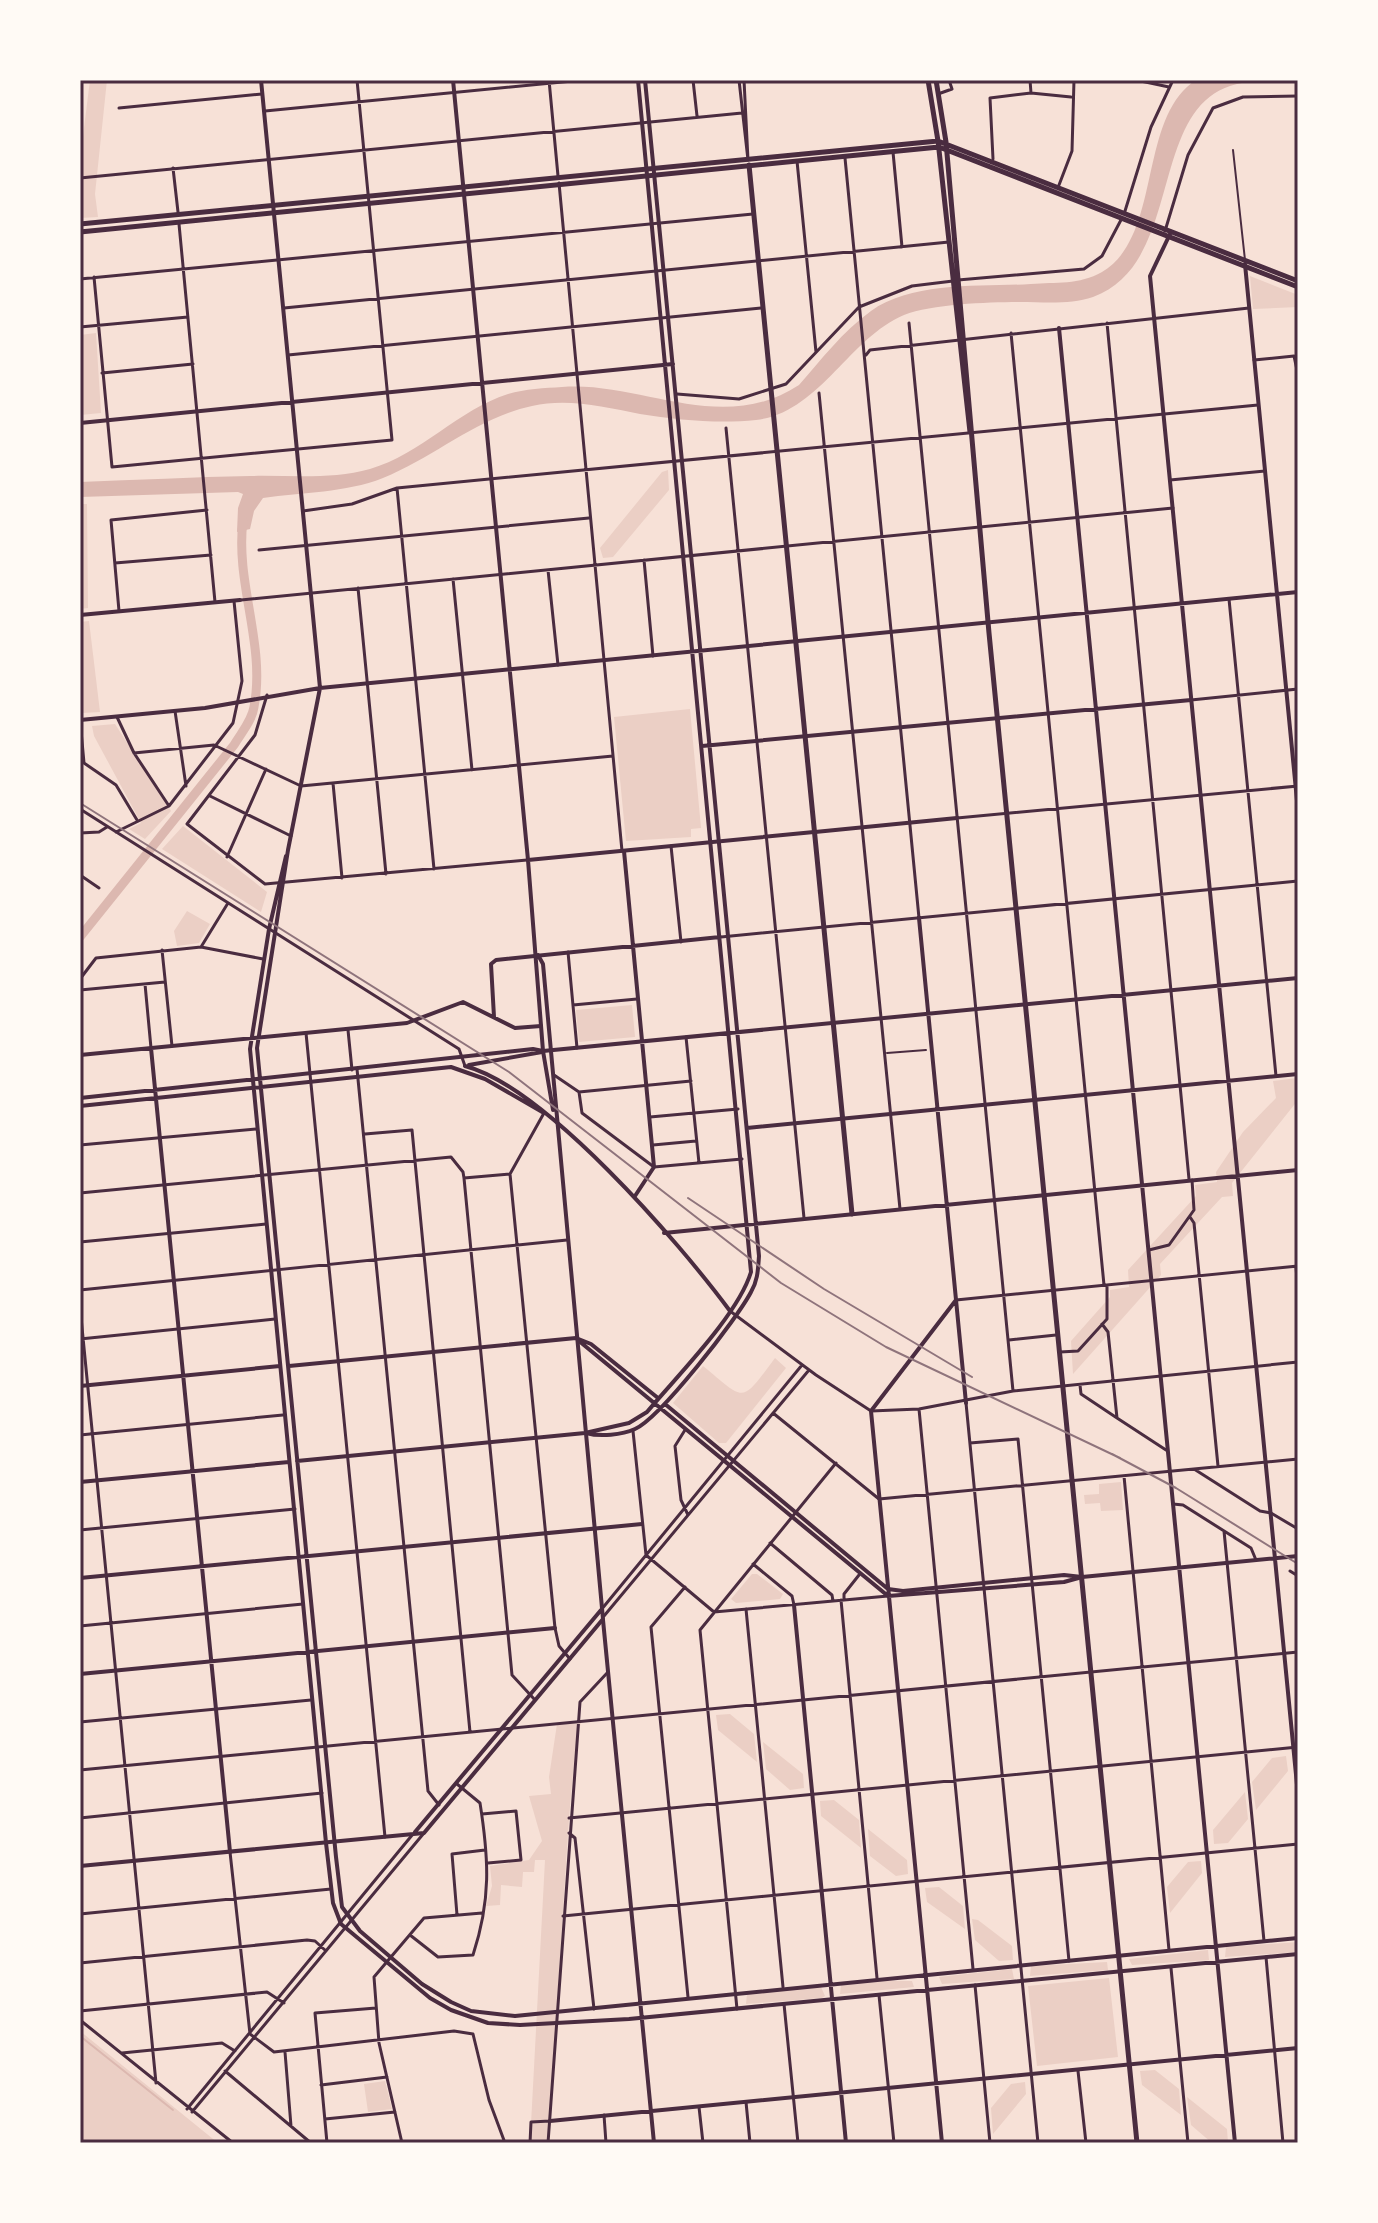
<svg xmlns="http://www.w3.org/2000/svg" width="1378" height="2223" viewBox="0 0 1378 2223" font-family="Figtree,sans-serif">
  <rect width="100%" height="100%" fill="#f7e1d7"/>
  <path fill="#ebcfc5" d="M90,80H107L95,194L98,217L80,218V160Z
    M1250,276L1298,295V307L1253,309Z
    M96,333L101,413L80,415V335Z
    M668,470L669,490L613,557L603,558L600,548L662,472Z
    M80,504H87L88,608L80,609Z
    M89,621L100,712L82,713L80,622Z
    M690,709L701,828L691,829V837L626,841L614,717Z
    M115,724L171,811L145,839L129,829L141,823L94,736L92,726Z
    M183,826L267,892L261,912L162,849Z
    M187,911L210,924L199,943L177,946L174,931Z
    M632,1005L635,1037L579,1042L576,1010Z
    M1298,1067V1100L1232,1183L1233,1196L1222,1197L1160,1264L1161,1275L1073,1374L1071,1341L1110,1297V1290L1129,1287L1128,1270L1196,1196L1195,1185L1217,1182L1216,1172L1243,1132L1276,1098L1273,1081L1297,1078Z
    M775,1358L786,1368L726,1443H719L673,1403L703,1366C746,1401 740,1405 775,1358Z
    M1121,1482L1123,1510L1101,1511L1100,1503L1085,1504L1084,1495L1099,1494V1484Z
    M752,1574H757L783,1594L780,1599L736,1603L731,1599Z
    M730,1714L754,1734L757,1762L718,1730L716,1715Z
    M581,1722L575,1750L569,1818L548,2143H530L545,1860H535L534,1872H523L522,1887L501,1885L500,1905L486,1906L492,1886L490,1866L529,1860L542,1841L529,1796L551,1794L549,1777L557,1724Z
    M763,1742L803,1774L804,1788L790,1790L766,1769Z
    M1286,1756L1288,1771L1256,1810L1252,1782L1272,1758Z
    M1245,1792L1248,1819L1228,1843L1214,1844L1213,1830Z
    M834,1800L859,1820L861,1848L821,1816L820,1801Z
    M868,1829L907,1860L908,1874L896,1876L870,1856Z
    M1201,1861L1202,1873L1170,1913L1167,1887L1188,1862Z
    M939,1887L963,1906L965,1929L927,1902L925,1888Z
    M972,1919L978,1920L1012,1946L1013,1960L999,1961L975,1940Z
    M1298,1942V1952L1225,1957L1226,1947Z
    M1208,1950L1209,1960L1132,1965L1129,1959Z
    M1107,1962L1108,1970L1030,1976L1031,1966Z
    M1012,1969L1014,1979L942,1984L939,1977Z
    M1109,1978L1118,2057L1037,2066L1028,1986Z
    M878,1981H912L914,1987L840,1994L841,1985Z
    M821,1987L825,1996L822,1998L746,2004L747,1994Z
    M80,2031L218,2143H80Z
    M1155,2070L1179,2089L1181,2115L1142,2085L1140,2071Z
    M385,2081L392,2109L368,2112L364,2084Z
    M1025,2082L1026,2094L993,2134L991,2108L1011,2084Z
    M1187,2097L1227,2129L1228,2143H1212L1191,2125Z"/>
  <path fill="#dcb8b0" d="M1196,80H1298V83C1279,82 1255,80 1237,84C1146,105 1186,263 1093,297C1070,305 1043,302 1020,302C989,302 932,304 904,315C849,338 819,413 756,420C719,424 677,420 640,414C604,407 568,398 532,406C476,418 435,457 383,478C345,493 303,492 263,498L254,511L250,529L237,532L238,508L243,494L238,492L80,497V482C137,480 193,477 250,476C290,475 331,480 370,469C421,454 458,410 508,394C525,389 545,388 562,387C642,381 721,436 799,385C821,360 843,331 871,311C913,281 981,287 1031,284C1056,282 1079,285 1102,272C1163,236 1137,118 1196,80Z"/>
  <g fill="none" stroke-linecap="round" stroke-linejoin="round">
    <path stroke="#dcb8b0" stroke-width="2" d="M80,2036L173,2110"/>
    <path stroke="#dcb8b0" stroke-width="9" d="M80,937L234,745C241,733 252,721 254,707C266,645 235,583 243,521"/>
    <path stroke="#4a2c40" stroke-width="2" d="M1233,150L1245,260
      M887,1053L926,1050"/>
    <path stroke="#4a2c40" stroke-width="3" d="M549,80L558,176
      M693,80L697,116
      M739,80L748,160
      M744,80L748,160
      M1030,80L1031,93
      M1136,80L1169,87
      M938,94L952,89L949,80
      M119,108L262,94
      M265,111L583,80
      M893,152L902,247
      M845,158L919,918
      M993,159L990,98L1031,93L1071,97
      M797,161L816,352
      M173,168L178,212
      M80,178L742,113
      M559,183L622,851
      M1059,185L1072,151L1074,80
      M1125,211L1151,127L1173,80
      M179,224L215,602
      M1165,231L1188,155L1213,108L1243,97L1298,96
      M94,277L112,467L392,440L357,80
      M80,279L753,214
      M958,280L1084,269L1102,256L1122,218
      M284,308L949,242
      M909,323L1013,1391
      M1107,323L1189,1179
      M80,327L188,317
      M1011,333L1104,1285
      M288,355L761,308
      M866,355L870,350L1249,308
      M1254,360L1294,356L1298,375
      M102,373L193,364
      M819,393L900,1209
      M677,394L739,399L786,384L859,307L912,286L953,281
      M726,428L804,1218
      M1170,480L1265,471
      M397,488L434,869
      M303,511L352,504L397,488L1258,405
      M259,550L589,518
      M644,560L653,656
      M115,563L211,555
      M548,570L558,665
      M453,579L472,770
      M358,588L386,874
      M1229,599L1276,1076
      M241,600L1173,508
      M119,611L111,520L207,510
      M267,695L255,735L187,824L265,884L527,860
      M1191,700L1298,689
      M175,711L186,786
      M117,717L134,753L169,806
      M80,720L84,763L116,785L137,820
      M134,753L214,745L301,786L613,756
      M333,783L342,878
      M210,796L291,836
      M80,809L459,1049L465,1066
      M957,818L1298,786
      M116,832L169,806L233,723L242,681L234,601
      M80,833L99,832L107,827
      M671,846L681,942
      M227,857L266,769
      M80,875L99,888
      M721,937L1298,881
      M201,947L228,903
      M162,950L172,1046
      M568,952L577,1048
      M80,979L96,958L201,947L263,959
      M145,984L151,1048
      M80,990L165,982
      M573,1005L637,999
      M348,1030L352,1070
      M306,1033L385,1837
      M686,1037L699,1163
      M357,1069L428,1791L439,1805
      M554,1075L579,1092L691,1081
      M579,1092L582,1113L654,1167L742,1159
      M544,1113L510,1174L555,1628L559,1646L570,1659
      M650,1117L738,1109
      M365,1134L412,1130L470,1732
      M80,1145L257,1129
      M653,1145L696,1141
      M510,1174L464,1178L512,1675L535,1700
      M80,1193L451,1157L463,1172L464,1178
      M1190,1217L1194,1223L1218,1466
      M80,1242L266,1224
      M1149,1250L1169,1245L1194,1210L1192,1180
      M1296,1267L1298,1291
      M80,1290L567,1240
      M956,1300L1298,1266
      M80,1307L156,2083
      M730,1311L816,1375L871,1411L919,1409L1013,1391L1298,1362
      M1102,1324L1108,1332L1117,1418L1166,1450
      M80,1339L275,1319
      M1009,1340L1056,1335
      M1060,1352L1078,1351L1107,1319V1285
      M1080,1385L1081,1394L1117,1418
      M966,1403L1038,2143
      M919,1409L973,1969
      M773,1413L879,1499L1298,1459
      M685,1430L675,1446L681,1500L688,1515
      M633,1431L646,1555L714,1612L888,1596
      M80,1435L283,1415
      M970,1443L1018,1439L1069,1961
      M1194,1469L1260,1511L1271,1513L1298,1529
      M1124,1476L1169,1950
      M1173,1504L1183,1505L1251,1548L1256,1560
      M80,1530L295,1509
      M1224,1531L1264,1941
      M770,1543L832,1595L833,1601
      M753,1564L792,1596L794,1605
      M1290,1571L1298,1576
      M685,1587L651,1627L688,1997
      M841,1600L877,1978
      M844,1600V1594L859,1575
      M746,1609L783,1987
      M601,1610L802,1365
      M604,1616L809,1370
      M80,1626L303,1604
      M80,1722L311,1700
      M80,1770L1298,1652
      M482,1814L516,1811L521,1860L488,1863
      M80,1818L322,1793
      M569,1818L1298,1747
      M569,1833L575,1838L594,2009
      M230,1852L250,2034L274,2052L454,2031L473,2034L489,2100L505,2143
      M80,1914L331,1889
      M457,1915L452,1854L485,1850
      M563,1916L1298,1844
      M410,1935L438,1957L473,1955C491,1900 489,1860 480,1803L457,1784
      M1266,1957L1283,2143
      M80,1963L307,1940L315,1941L326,1951
      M1171,1968L1188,2143
      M975,1985L990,2143
      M879,1995L894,2143
      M784,2004L798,2143
      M737,2009L700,1630L836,1463
      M80,2011L267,1992L284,2003
      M80,2020L233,2143
      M285,2052L291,2126
      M122,2053L222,2043L235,2051
      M225,2071L311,2143
      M1078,2071L1086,2143
      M321,2085L387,2077
      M746,2102L750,2143
      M699,2107L703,2143
      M187,2109L413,1834
      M192,2112L424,1833
      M604,2115L606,2143
      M325,2119L395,2112
      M327,2143L315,2013L376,2008
      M402,2143L379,2043L374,1977L424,1918L482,1913
      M530,2143L531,2122L550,2121
      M548,2143L580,1702L608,1672"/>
    <path stroke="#4a2c40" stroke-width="4" d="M261,80L320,688L288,850L257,1048L336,1857L342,1907L360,1931L422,1984L451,2002L471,2011L515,2016L1298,1938
      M453,80L528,860
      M1170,234L1150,276L1298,1795
      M1245,264L1298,811
      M1059,328L1235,2143
      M80,423L673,364
      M80,615L240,600
      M80,720L205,708L320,688L1298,592
      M702,746L1191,700
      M815,832L957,818
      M624,851L654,1167L635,1196
      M286,856L269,929L250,1049L326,1843L333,1903L341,1924L430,1998L451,2010L488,2023L520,2025L629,2019L1298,1954
      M919,918L966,1403
      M494,1017L491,964L496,960L720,937
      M151,1048L230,1852
      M80,1055L407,1023L463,1002L515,1028L541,1026
      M469,1065L542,1052
      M465,1066C545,1087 679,1242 730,1311
      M80,1098L533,1049L543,1051L1298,978
      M80,1106L451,1067L485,1079L544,1113
      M747,1128L1298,1074
      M664,1233L1298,1170
      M579,1341L888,1596L1064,1582L1082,1577L1298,1556
      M289,1366L576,1338L591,1344L658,1398
      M80,1386L280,1366
      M665,1404L888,1589L903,1591L1064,1575L1082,1577
      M586,1433C600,1437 622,1435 635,1429C660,1418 737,1319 751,1292C758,1280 758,1269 759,1256L645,80
      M297,1461L585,1433L629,1423L647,1412C677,1376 738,1315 751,1272L638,80
      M80,1482L289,1462
      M80,1578L642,1524
      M794,1605L846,2143
      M603,1620L654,2143
      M80,1674L555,1628
      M550,2121L1298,2048
      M942,2143L871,1411L956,1300"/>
    <path stroke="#4a2c40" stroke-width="4" d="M553,1110L543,1051L528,860L814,832
      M415,1832L601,1610
      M80,1866L424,1833L603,1619L543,964L538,955"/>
    <path stroke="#4a2c40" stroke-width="5" d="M749,165L852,1214"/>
    <path stroke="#4a2c40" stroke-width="5" d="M928,80L938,141L970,432
      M936,80L946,142L989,633L1137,2143
      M80,224L938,141L1298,281
      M80,232L939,147L1298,287"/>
    <path stroke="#8f747c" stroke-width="2" d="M80,803L509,1072L781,1283L886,1347L1120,1458
      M688,1198L824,1289L972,1377
      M1112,1454L1176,1488L1298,1564"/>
  </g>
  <rect width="1378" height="2223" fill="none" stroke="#fffaf5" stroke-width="164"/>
  <rect x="82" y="82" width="1214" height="2059" fill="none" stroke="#4a2c40" stroke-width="3"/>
</svg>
